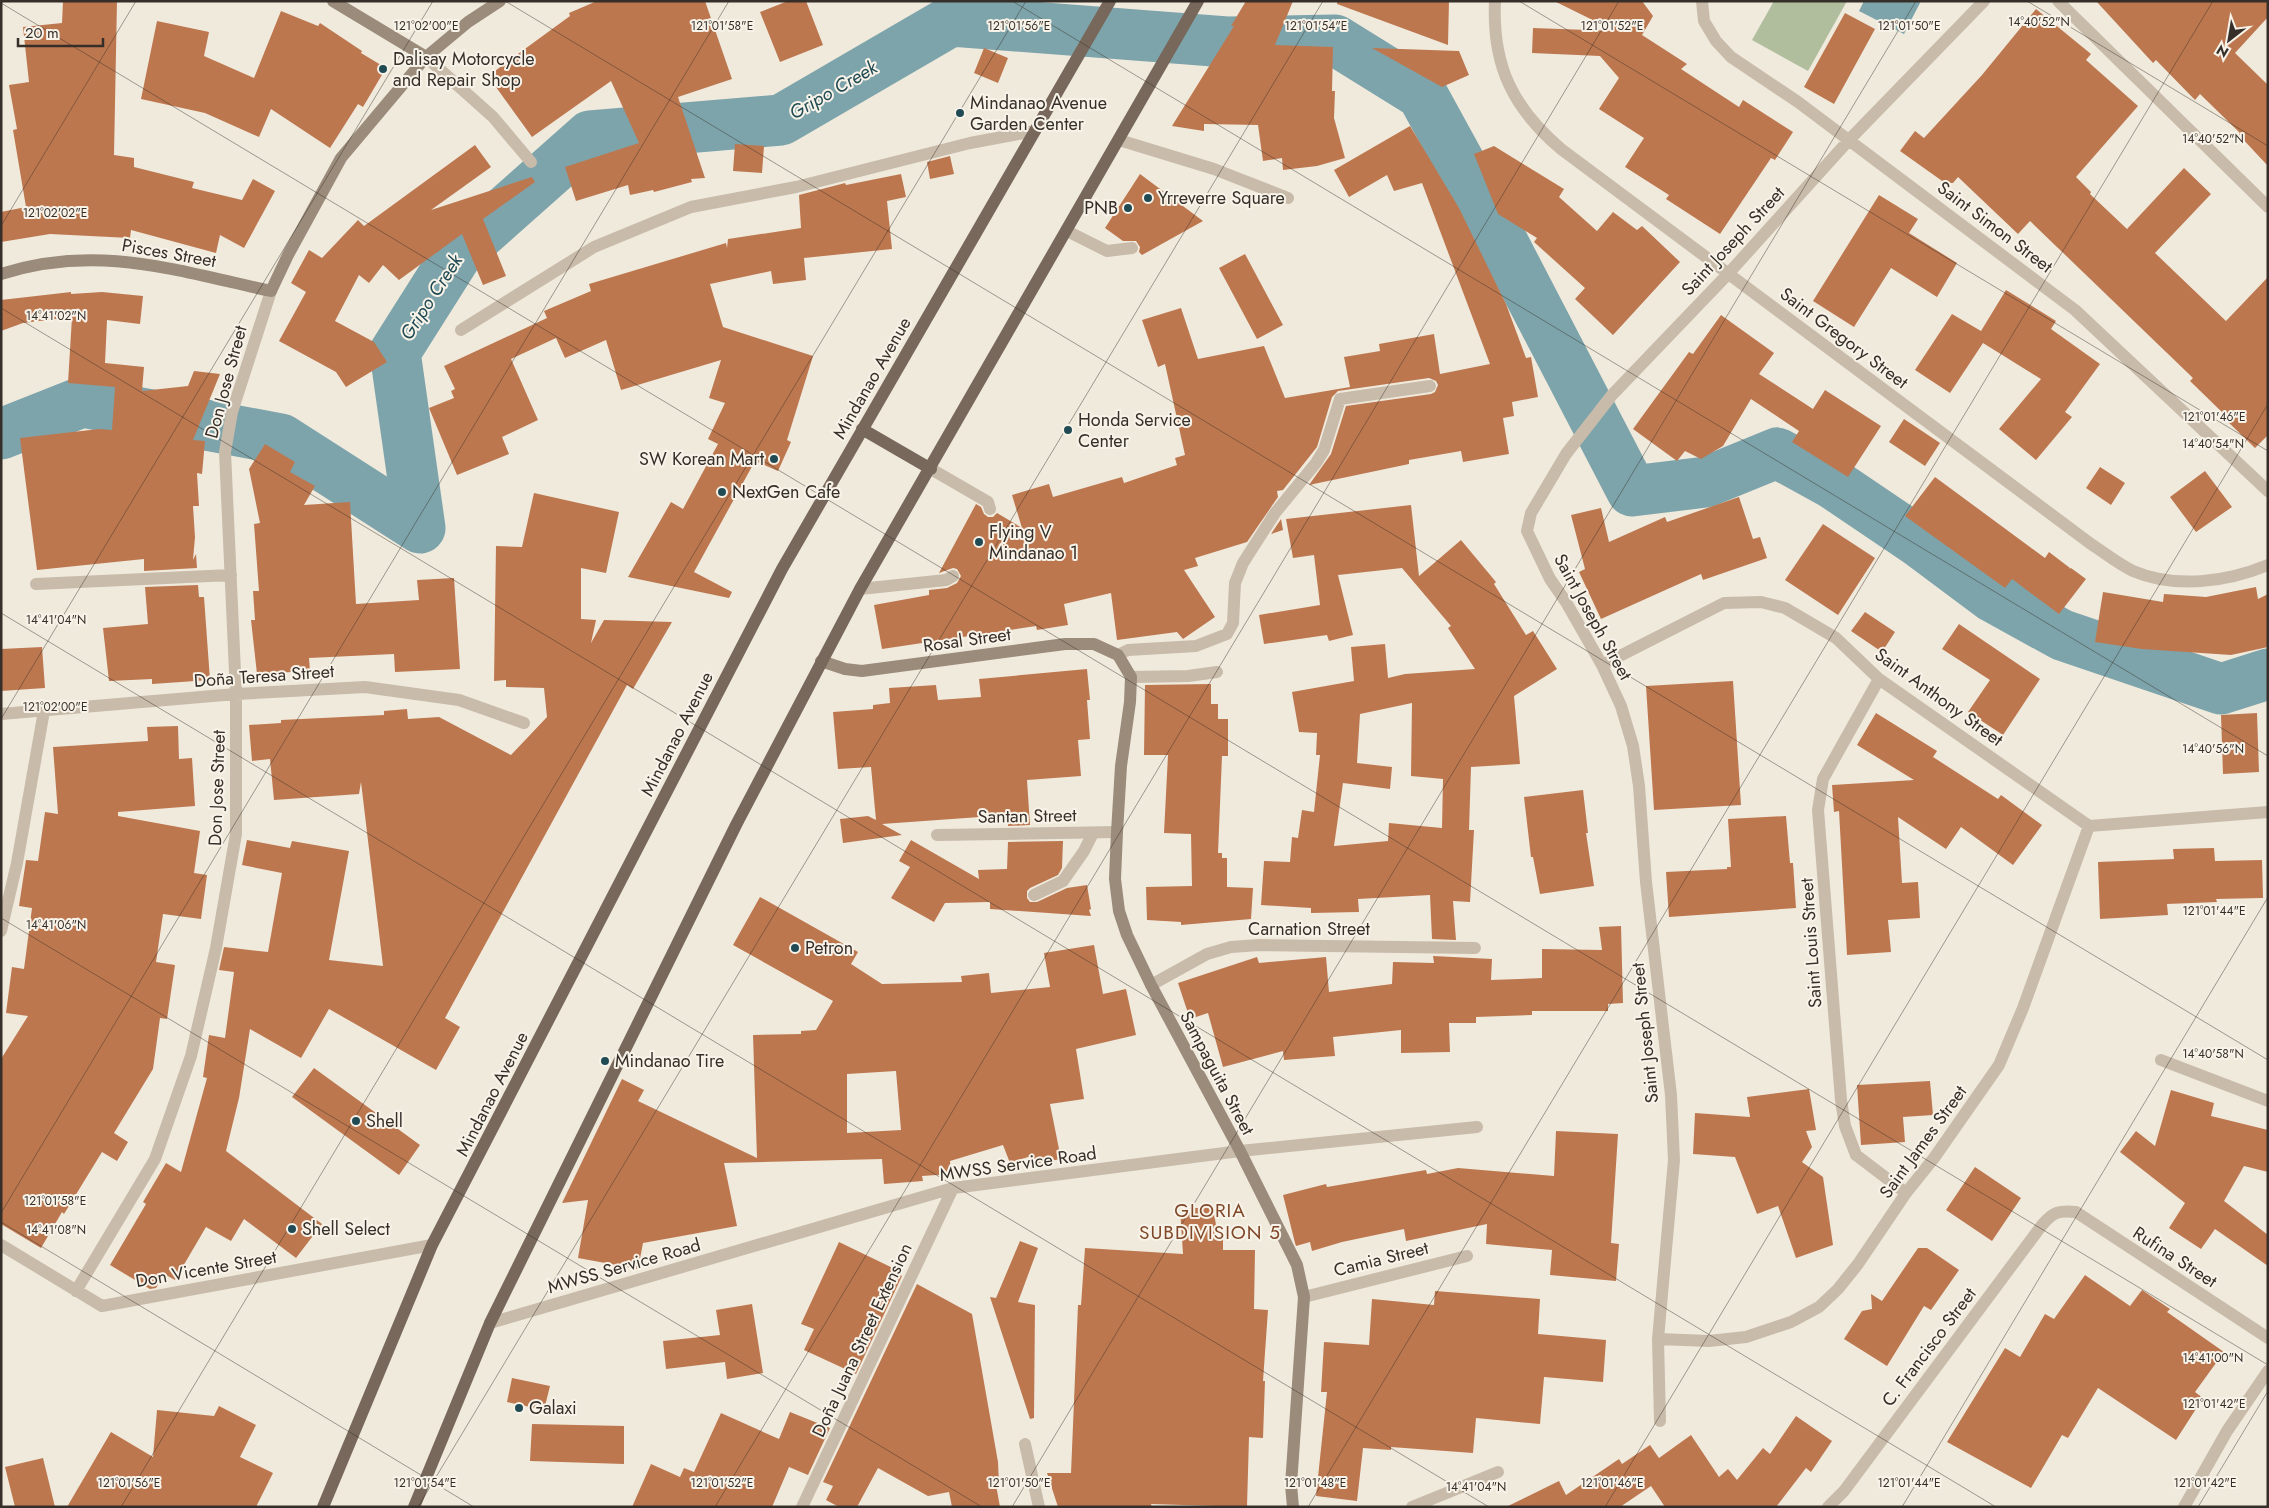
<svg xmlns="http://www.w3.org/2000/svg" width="2269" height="1508" viewBox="0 0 2269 1508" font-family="Jost,sans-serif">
  <rect width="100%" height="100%" fill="#f0eadd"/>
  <path fill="#b0be9e" d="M1774,1H1847L1808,71L1752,40Z"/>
  <path fill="#7ea4ab" d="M1864,1H1921L1904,34L1859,11Z"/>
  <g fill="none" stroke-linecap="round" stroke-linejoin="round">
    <path stroke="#7ea4ab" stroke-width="51" d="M1,434L82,402L281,439L420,528L395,352L457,254L590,136L781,120L951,21L1227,42L1335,40L1422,94L1490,218L1632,491L1706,482L1777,453L1832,483L1918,541L1993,597L2062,635L2221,689L2268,674"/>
  </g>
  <path fill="#bd774f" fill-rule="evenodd" d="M63,1H117L114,155L134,158V167L194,182L192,188L242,200L253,179L275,191L244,248L220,235L216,253L131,230L130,238L50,234L1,242V212L26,207L13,130L17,129L9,85L29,82L23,27L62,23Z
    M597,1H705L732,79L678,97L705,178L691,179L692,182L654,192L653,190L630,195L628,185L576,201L565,167L639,143L611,81L532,137L488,76L570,16L569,13Z
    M788,1H806L823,45L780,62L760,12Z
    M1246,1H1293L1275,45L1333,47L1332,91H1335L1334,118L1345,158L1317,166L1283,170L1282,158L1263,161L1258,125L1204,124V131L1172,126L1234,26H1231Z
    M1337,1H1449L1448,45L1337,4Z
    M1554,1H1642L1653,16L1642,35L1687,64L1681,69L1739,107L1743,100L1793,132L1775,160L1771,158L1720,234L1666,199L1669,195L1625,167L1644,138L1599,109L1619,78L1600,56L1532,53L1533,28L1615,31Z
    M2096,1H2268V17L2235,53L2268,85V166L2239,135L2240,133L2200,94L2195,100L2156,60L2153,63Z
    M2036,9L2091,54L2086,60L2138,106L2076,177L2091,192L2090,194L2127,229L2184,168L2211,194L2155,253L2226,321L2268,277V435L2255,448L2225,419L2227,417L2190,381L2193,378L2030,221L2018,234L1958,177L1953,183H1945L1900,151L1915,131L1924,138L1982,75Z
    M281,11L318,26L320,23L362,51L361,53L386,68L363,107L358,104L330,148L271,109L259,137L205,113L141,99L157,21L209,32L204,56L254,78Z
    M1845,13L1875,29L1834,104L1804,87Z
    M984,48L1008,58L998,83L974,73Z
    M1372,48L1459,51L1469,75L1442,87Z
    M1410,126L1459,208L1506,304L1526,358L1531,357L1538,397L1512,402L1514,416L1503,418L1509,454L1463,462L1461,451L1409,460V464L1309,485L1331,454L1346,406L1431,394L1435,392L1438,385L1436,381L1429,378L1338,391L1332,397L1317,447L1283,490L1277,491L1278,497L1247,542L1195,558L1198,566L1184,570L1215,617L1183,639L1177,632L1117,640L1111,593L1064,604L1068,625L1037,630L1036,626L882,649L874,605L929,595V590L947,588L957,583L961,576L957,569L953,568L939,573L976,504L981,507L984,514L988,517H993L997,513L1022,528L1012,495L1049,484L1053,497L1122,477L1124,483L1177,465L1175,458L1185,455L1165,364L1158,367L1142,320L1181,308L1198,359L1264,346L1285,398L1350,387L1344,357L1380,351L1379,344L1434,334L1440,374L1490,364L1422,183L1394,191L1387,175L1349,197L1334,170Z
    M735,144L764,146L762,173L733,171Z
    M475,145L491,167L431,210L532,177L535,182L483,219L506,276L483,285L462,234L399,280L383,265L369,283L359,275L335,321L374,342L387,362L346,387L336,372L279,341L306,292L291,283L309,250L322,258L358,220L364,226Z
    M1494,146L1564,189L1559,197L1597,231L1613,212L1637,230L1642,226L1680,262L1613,335L1575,299L1585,288L1534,242L1537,238L1498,214L1474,154Z
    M950,156L954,174L930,179L927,162Z
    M901,174L906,197L887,201L892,249L804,258L806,280L773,284L771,271L710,284L723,327L813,356L787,440L791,442L778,471L755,461L694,572L732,592L729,598L628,577L671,502L683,509L718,444L708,439L725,403L709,398L721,360L621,390L606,340L565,358L556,338L511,359L538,420L502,437L509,454L457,475L429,408L454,398L451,391L455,389L444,366L547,318L544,311L591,291L589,284L726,243L727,248L728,239L801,228L799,195L845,183L846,185Z
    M1140,174L1203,221L1142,255L1139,252L1140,247L1136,241H1123L1105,228Z
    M1879,195L1918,219L1909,233L1957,263L1937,297L1891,268L1854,327L1813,301Z
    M1245,254L1283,325L1257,339L1219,268Z
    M2006,290L2056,321L2051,329L2100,364L2065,412L2072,417L2036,460L1999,429L2041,379L1983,343L1950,393L1915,370L1952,314L1981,331Z
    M71,292V294L102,292L143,296L140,324L107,320L105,363L144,367L142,391L188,386L194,371L220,374L193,440L205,441L202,474L197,473L199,506H193L195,537L193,560L196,554L197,568L144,571V559L37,570L20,438L99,429L112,430L115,387L68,383L72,317L23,323L1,331V300Z
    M1721,315L1774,353L1759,374L1813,409L1825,390L1881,426L1848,477L1792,442L1799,431L1751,399L1723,446L1701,459L1685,451L1677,461L1633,429L1689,352L1693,354Z
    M1904,419L1940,443L1925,466L1889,442Z
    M265,444L295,462L290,472L315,486L304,505L350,502L356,604L419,600L417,580L454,578L460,669L395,672L394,654L309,658L310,671L257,674L251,620H255L253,591H259L254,524L260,523L249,469Z
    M2100,467L2125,483L2111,505L2086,488Z
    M2205,471L2232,507L2196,532L2170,497Z
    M1935,477L2045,558L2049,552L2070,568L2069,569L2071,568L2086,579L2059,614L2012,579L2005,588L1905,516Z
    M534,493L619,512L606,573L581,568V619L596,620L591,643L604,620L672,622L633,689L627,685L445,1018L460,1027L436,1070L329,1009L301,1058L250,1029L239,1098L226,1151L322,1224L296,1258L244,1219L231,1241L206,1227L175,1280L164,1274L156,1288L150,1289L110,1265L146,1204L143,1202L166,1163L181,1172L207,1078L203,1077L209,1035L225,1038L234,972L219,970L224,947L268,952L282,873L242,865L247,840L290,848L292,841L349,851L329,960L383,966L361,782L359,794L274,800L270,759L252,761L249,725L281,723V720L384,715V711L407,709L408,719L439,717L511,755L547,717L544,688L506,687V680L494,681L496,546L522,547Z
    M1739,497L1753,539L1760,537L1767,558L1703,580L1701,574L1601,619L1579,572L1585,569L1571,515L1601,508L1609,542L1665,517L1667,522Z
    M1411,505L1419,576L1461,540L1496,582L1494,584L1526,635L1533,631L1557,669L1514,696L1520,764L1471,767L1469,830H1474L1470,902L1453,901L1456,940L1432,939L1430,895L1358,899L1359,912L1311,913V908L1261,905L1264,861L1290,862L1292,837L1298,838L1302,810L1314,812L1320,755H1316L1317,733L1299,732L1292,692L1354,681L1351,647L1385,644L1388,678L1405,674L1475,669L1448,628L1451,626L1402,568L1338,575L1353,635L1329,641L1327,635L1264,644L1259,615L1320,605L1314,555L1293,558L1286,519ZM1412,703L1411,776L1443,779L1442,828L1389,823L1388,841L1334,846L1343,783L1390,789L1392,767L1357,763L1360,714Z
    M1281,519L1283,530L1271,534Z
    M1823,524L1875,558L1838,615L1785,580Z
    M198,585L199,597H204L210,680L152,684V679L109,681L103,628L148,624L145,587Z
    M2256,587L2258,599L2268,594V647L2231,655L2142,649L2095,642L2103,592L2163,602L2164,594L2206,597Z
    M1865,612L1895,632L1882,652L1851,631Z
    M1959,624L2040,679L2003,735L1968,712L1990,680L1942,649Z
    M42,647L45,688L1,691V649Z
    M1087,669L1090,700H1087L1090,739L1078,740L1081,776L1027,780L1030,825L1008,826V815L882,824L902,835L843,843L840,819L868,816L876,820L871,767L838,769L833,712L873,709V705L890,703L889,688L936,685L938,700L981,697L979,679Z
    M1733,681L1741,805L1654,810L1646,686Z
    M1211,684V704H1218V719H1228V756H1222L1218,853H1222V858H1227V887L1253,888L1251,919L1181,925V922L1147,920L1146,887L1192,886L1191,834L1164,833L1168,755H1144L1145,685Z
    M1876,713L1937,751L1933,757L1998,799L2001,795L2042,825L2013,865L1961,827L1946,849L1898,817L1902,883L1918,882L1920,918L1888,920L1891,952L1847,955L1839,811L1834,812L1832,785L1914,780L1857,745Z
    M2257,713L2259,772L2223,774L2221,715Z
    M178,726L179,759L192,758L195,806L118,812V816L200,831L194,873L207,875L201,919L163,914L156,962L175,965L167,1019L160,1018L153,1069L114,1133L128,1142L117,1161L102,1152L64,1214L62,1212L41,1248L1,1224V1059L28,1016L6,1013L12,967L24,969L32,908L19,906L26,860L38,861L45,812L58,814L53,747L148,741L147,727Z
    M1583,790L1588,833H1586L1594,886L1540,894L1533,857H1531L1524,797Z
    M1786,816L1790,863H1793L1796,908L1669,917L1666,872L1727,869V867H1731L1728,819Z
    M911,840L979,879L978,870L1007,869L1008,842L1063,841L1062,868L1058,875L1030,888L1027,891V898L1030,902H1037L1067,888L1087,885L1091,909L1089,910L1091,916L990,909V902L945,903L934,922L891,898L910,867L899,861Z
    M2214,848L2215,861L2262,860L2263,898L2216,899L2217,902L2167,904L2168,915L2100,919L2098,862L2174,859L2173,849Z
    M760,897L858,952L851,964L882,984L962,982L961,976L989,973L991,993L1050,987L1044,953L1094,945L1103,994L1126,989L1136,1035L1076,1049L1084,1099L1050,1104L1061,1159L1033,1164L1031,1156L1010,1163L1003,1145L950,1161L951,1174L922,1176L923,1181L884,1184L882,1159L724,1163L737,1226L643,1243L638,1269L578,1258L588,1200L562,1203L622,1079L644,1090L638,1101L757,1158L753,1035L801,1034V1031L816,1030L833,1001L733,945ZM896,1071L901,1130L847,1133V1074Z
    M1621,926L1623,1003L1608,1004V1011H1532V1015L1476,1017V1023H1449L1450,1052L1401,1053V1030L1333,1037L1335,1056L1284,1060L1283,1051L1223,1067L1208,1013L1190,1019L1178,983L1257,957L1259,963L1326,957L1329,992L1392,984L1393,962L1434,963L1433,956L1492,959L1491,980L1542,978V949L1602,950L1599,927Z
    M314,1068L420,1145L399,1175L292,1097Z
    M1930,1081L1933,1115L1903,1117L1905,1142L1861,1145L1857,1085Z
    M1809,1089L1816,1130L1806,1131L1812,1147L1802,1162L1823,1177L1833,1245L1796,1258L1778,1206L1757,1214L1735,1157L1693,1154L1695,1113L1750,1117L1747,1097Z
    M2171,1090L2214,1103L2211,1116L2268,1130V1172L2244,1166L2224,1201L2268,1235V1266L2215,1229L2201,1249L2169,1228L2185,1203L2120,1152L2136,1131L2155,1146Z
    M1556,1131L1618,1134L1611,1243L1619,1244L1616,1281L1550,1275L1552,1250L1486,1244L1487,1224L1406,1241L1404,1229L1342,1242L1312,1251L1310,1242L1296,1246L1295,1243L1283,1195L1326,1184L1327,1187L1426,1170L1427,1174L1458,1168L1554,1176Z
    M1975,1167L2021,1198L1992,1241L1946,1210Z
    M1213,1207L1218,1237H1223V1250H1255L1254,1309L1268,1310L1263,1381H1265L1263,1438L1249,1437L1247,1507L1151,1504L1152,1507H1058L1047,1473H1071L1078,1305H1081L1085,1248L1183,1254L1180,1209Z
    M1020,1241L1038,1248L1018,1302L1035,1305L1034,1418L1030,1419L990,1297L996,1298Z
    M839,1242L899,1271L898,1274L902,1276L856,1374L804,1350L814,1329L801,1324Z
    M1918,1248H1927L1959,1270L1931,1310L1924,1306L1887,1366L1844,1339L1862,1311L1872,1309L1871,1294L1882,1301Z
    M2085,1275L2130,1306L2142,1290L2170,1309L2167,1312L2224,1352L2195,1392L2203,1398L2176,1440L2098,1388L2068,1438L2062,1435L2031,1488L1947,1442L2005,1348L2020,1357L2045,1314L2054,1319Z
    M917,1284L972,1314L998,1462L999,1484L996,1485L1000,1507H952L949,1492L928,1496L878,1468L857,1507H839L826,1500L833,1486L823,1482Z
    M1435,1291L1540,1299L1538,1334L1606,1340L1603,1382L1544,1377L1540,1424L1476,1418L1473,1453L1391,1447V1450L1363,1448L1357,1501L1316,1496L1327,1392H1321L1324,1342L1369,1345L1372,1299L1434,1305Z
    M752,1304L763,1373L727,1379L725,1362L666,1369L663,1341L720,1335L716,1310Z
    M512,1378L550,1386L544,1410L507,1402Z
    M219,1406L256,1425L240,1457L273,1473L256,1507H67L111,1432L153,1457L157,1410L214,1416Z
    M790,1412L830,1428L808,1475L789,1467L772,1507H632L651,1464L680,1477L684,1468L694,1472L721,1413L779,1439Z
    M1796,1416L1832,1441L1811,1472L1806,1468L1776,1507H1665L1651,1486L1620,1507H1506L1559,1481L1566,1495L1619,1459L1622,1464L1650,1445L1659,1458L1691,1435L1719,1477L1728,1469L1737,1480L1763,1448L1770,1454Z
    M532,1424L624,1426V1464L530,1461Z
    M43,1458L55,1507H15L5,1467Z"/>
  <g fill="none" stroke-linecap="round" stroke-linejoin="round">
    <path stroke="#c8bbaa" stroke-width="12" d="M426,57L493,117L531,162
      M1119,140L1214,169L1288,198
      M1067,231L1107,251L1132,248
      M461,330L594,247L691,207L796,187L970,143L1035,131
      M931,469L988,502L990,509
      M860,589L946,580L953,576
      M1131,677L1188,676L1217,672
      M1034,895L1063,881L1084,851L1093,833"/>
    <path stroke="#c8bbaa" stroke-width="12" d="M1495,1C1492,66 1513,108 1561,149L2091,544C2105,553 2118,564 2133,571C2175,589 2227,582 2268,565
      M1702,1L1704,21L1716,41L1731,57L1798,102L2075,310L2268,491
      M2058,1L2268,207
      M36,584L231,575
      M1118,655L1128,650L1196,646L1227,634L1233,623L1235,583L1243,563L1275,513L1316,463L1324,450L1340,399L1430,386
      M1602,665L1724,603L1761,602L1785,608L1836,638L1879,679L2089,826L2268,812
      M1879,679L1823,779L1818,810L1841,1100L1845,1126L1856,1155L1906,1193
      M1,714L236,694L365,687L459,700L524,723
      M937,835L1117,832
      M1,931L17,863L44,711
      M1151,985L1207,954L1231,947L1259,945L1475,948
      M2161,1060L2268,1101
      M1,1245L102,1306L432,1245
      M76,1291L155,1159L191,1056L216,948L236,834V694L225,452L232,412L271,291
      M1304,1297L1467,1256
      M490,1323L953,1188L1240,1151L1477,1127
      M1658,1339L1709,1341L1746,1337L1791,1322L1819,1307L1838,1289L1858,1264L1906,1193L1934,1158L1999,1065L2023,1008L2089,826
      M1660,1421L1658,1339L1674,1160L1671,1095L1646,882L1639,786L1633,746L1621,706L1602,665L1566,602L1550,579L1527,531L1531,513L1566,454L1612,395L1728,274L1849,140L1984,1
      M1025,1444L1039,1507
      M802,1507L953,1188
      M1412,1507L1498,1472
      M1828,1507L1844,1491L2042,1225C2053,1212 2059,1210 2076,1212L2268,1338
      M2184,1507L2227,1431L2268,1371"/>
    <path stroke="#9b8b7b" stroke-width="12" d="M333,1L426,57
      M1,274C98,243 177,271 271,291L288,255L341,158L426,57L468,22L500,1
      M821,661L845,669L862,671L1065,644H1094L1118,655L1131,677L1130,702L1121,766L1117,832L1115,879L1119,911L1127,935L1151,985L1240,1151L1297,1265L1304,1297L1291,1485L1293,1507"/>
    <path stroke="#77685b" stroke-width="12" d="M862,429L931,469
      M323,1507L432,1245L782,569L1110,1
      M414,1507L490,1323L736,825L860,589L1198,1"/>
  </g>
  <path fill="none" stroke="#362f29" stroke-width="1" stroke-opacity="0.45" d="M505,1L2268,1060M1012,1L2268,756M1519,1L2268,451M2027,1L2268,146M1,3L2268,1365M1,226L136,1M1,308L1996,1507M1,613L1489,1507M1,719L433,1M1,918L982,1507M1,1213L729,1M1,1222L474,1507M121,1507L1026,1M418,1507L1323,1M715,1507L1619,1M1012,1507L1916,1M1308,1507L2213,1M1605,1507L2268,404M1902,1507L2268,897M2198,1507L2268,1391"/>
  <g fill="#214b54" stroke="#f8f3e9" stroke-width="2">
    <circle cx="383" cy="69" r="5"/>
    <circle cx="960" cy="113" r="5"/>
    <circle cx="1148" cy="198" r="5"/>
    <circle cx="1128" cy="208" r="5"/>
    <circle cx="1068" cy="430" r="5"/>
    <circle cx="774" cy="459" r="5"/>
    <circle cx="722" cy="492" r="5"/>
    <circle cx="979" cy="542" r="5"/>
    <circle cx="795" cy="948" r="5"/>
    <circle cx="605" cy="1061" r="5"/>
    <circle cx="356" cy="1121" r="5"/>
    <circle cx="292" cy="1229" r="5"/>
    <circle cx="519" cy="1408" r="5"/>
  </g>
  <g text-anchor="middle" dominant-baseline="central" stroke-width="4" stroke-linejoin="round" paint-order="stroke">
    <g font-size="18" fill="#362f29" stroke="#f8f3e9" text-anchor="start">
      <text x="393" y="59">Dalisay Motorcycle<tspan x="393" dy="21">and Repair Shop</tspan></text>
      <text x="970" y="103">Mindanao Avenue<tspan x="970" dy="21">Garden Center</tspan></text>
      <text x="1158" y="198">Yrreverre Square</text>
      <text x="1118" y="208" text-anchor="end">PNB</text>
      <text x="1078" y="420">Honda Service<tspan x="1078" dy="21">Center</tspan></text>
      <text x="764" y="459" text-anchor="end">SW Korean Mart</text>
      <text x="732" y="492">NextGen Cafe</text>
      <text x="989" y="532">Flying V<tspan x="989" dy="21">Mindanao 1</tspan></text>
      <text x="805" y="948">Petron</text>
      <text x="615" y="1061">Mindanao Tire</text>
      <text x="366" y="1121">Shell</text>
      <text x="302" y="1229">Shell Select</text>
      <text x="529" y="1408">Galaxi</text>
    </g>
    <g font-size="18" fill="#362f29" stroke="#f8f3e9">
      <text transform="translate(1995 227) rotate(37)">Saint Simon Street</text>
      <text transform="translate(1733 241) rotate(-47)">Saint Joseph Street</text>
      <text transform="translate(169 253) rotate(10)">Pisces Street</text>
      <text transform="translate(1844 338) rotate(37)">Saint Gregory Street</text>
      <text transform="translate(872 378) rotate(-60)">Mindanao Avenue</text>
      <text transform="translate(226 382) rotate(-75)">Don Jose Street</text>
      <text transform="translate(1593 617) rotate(61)">Saint Joseph Street</text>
      <text transform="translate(967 640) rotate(-8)">Rosal Street</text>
      <text transform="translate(264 676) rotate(-4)">Doña Teresa Street</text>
      <text transform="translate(1939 697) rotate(36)">Saint Anthony Street</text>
      <text transform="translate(677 734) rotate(-63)">Mindanao Avenue</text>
      <text transform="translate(217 788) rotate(-88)">Don Jose Street</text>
      <text transform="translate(1027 816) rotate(-1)">Santan Street</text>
      <text x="1309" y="929">Carnation Street</text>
      <text transform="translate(1811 943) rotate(-94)">Saint Louis Street</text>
      <text transform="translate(1645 1033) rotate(-96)">Saint Joseph Street</text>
      <text transform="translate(1217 1073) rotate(62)">Sampaguita Street</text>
      <text transform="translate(492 1094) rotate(-63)">Mindanao Avenue</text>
      <text transform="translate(1923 1142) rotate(-54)">Saint James Street</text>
      <text transform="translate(1018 1164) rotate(-8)">MWSS Service Road</text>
      <text transform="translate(2175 1257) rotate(33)">Rufina Street</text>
      <text transform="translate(1381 1259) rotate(-14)">Camia Street</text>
      <text transform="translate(624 1266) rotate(-16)">MWSS Service Road</text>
      <text transform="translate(206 1269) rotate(-10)">Don Vicente Street</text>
      <text transform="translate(862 1340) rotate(-65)">Doña Juana Street Extension</text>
      <text transform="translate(1929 1347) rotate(-53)">C. Francisco Street</text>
    </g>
    <g font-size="19" font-style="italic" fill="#214b54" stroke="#f8f3e9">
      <text transform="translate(833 90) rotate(-30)">Gripo Creek</text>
      <text transform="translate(431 297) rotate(-57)">Gripo Creek</text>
    </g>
    <g font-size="19" letter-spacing="1" fill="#7f4728" stroke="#f8f3e9">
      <text x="1210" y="1210">GLORIA<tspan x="1210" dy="22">SUBDIVISION 5</tspan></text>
    </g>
  </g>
  <g font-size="12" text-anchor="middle" fill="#362f29" stroke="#f8f3e9" stroke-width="4" stroke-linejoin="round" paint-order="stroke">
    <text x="2039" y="26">14°40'52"N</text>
    <text x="1316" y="30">121°01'54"E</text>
    <text x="1612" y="30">121°01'52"E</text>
    <text x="426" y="30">121°02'00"E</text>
    <text x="722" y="30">121°01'58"E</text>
    <text x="1019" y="30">121°01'56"E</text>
    <text x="1909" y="30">121°01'50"E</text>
    <text x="2213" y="143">14°40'52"N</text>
    <text x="55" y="217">121°02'02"E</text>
    <text x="56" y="320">14°41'02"N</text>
    <text x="2214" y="421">121°01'46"E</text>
    <text x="2213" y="448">14°40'54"N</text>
    <text x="56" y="624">14°41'04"N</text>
    <text x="55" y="711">121°02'00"E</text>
    <text x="2213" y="753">14°40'56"N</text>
    <text x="2214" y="915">121°01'44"E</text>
    <text x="56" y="929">14°41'06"N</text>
    <text x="2213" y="1058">14°40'58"N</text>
    <text x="55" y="1205">121°01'58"E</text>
    <text x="56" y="1234">14°41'08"N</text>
    <text x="2213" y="1362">14°41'00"N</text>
    <text x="2214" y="1408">121°01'42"E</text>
    <text x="129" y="1487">121°01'56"E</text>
    <text x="425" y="1487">121°01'54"E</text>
    <text x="722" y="1487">121°01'52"E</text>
    <text x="1019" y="1487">121°01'50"E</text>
    <text x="1315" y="1487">121°01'48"E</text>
    <text x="1612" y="1487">121°01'46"E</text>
    <text x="1909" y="1487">121°01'44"E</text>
    <text x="2205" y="1487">121°01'42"E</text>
    <text x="1476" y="1491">14°41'04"N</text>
  </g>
  <rect width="2269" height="1508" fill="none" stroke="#362f29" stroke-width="5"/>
  <g transform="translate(2229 40) rotate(211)" stroke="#f8f3e9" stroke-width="4" paint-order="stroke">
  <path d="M0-4L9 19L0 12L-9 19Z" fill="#362f29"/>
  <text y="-8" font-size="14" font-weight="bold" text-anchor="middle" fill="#362f29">N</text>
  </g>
  <path d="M18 38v8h85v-8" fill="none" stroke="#362f29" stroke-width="2.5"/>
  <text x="25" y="38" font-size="15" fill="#362f29" stroke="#f8f3e9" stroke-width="4" paint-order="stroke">20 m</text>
</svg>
